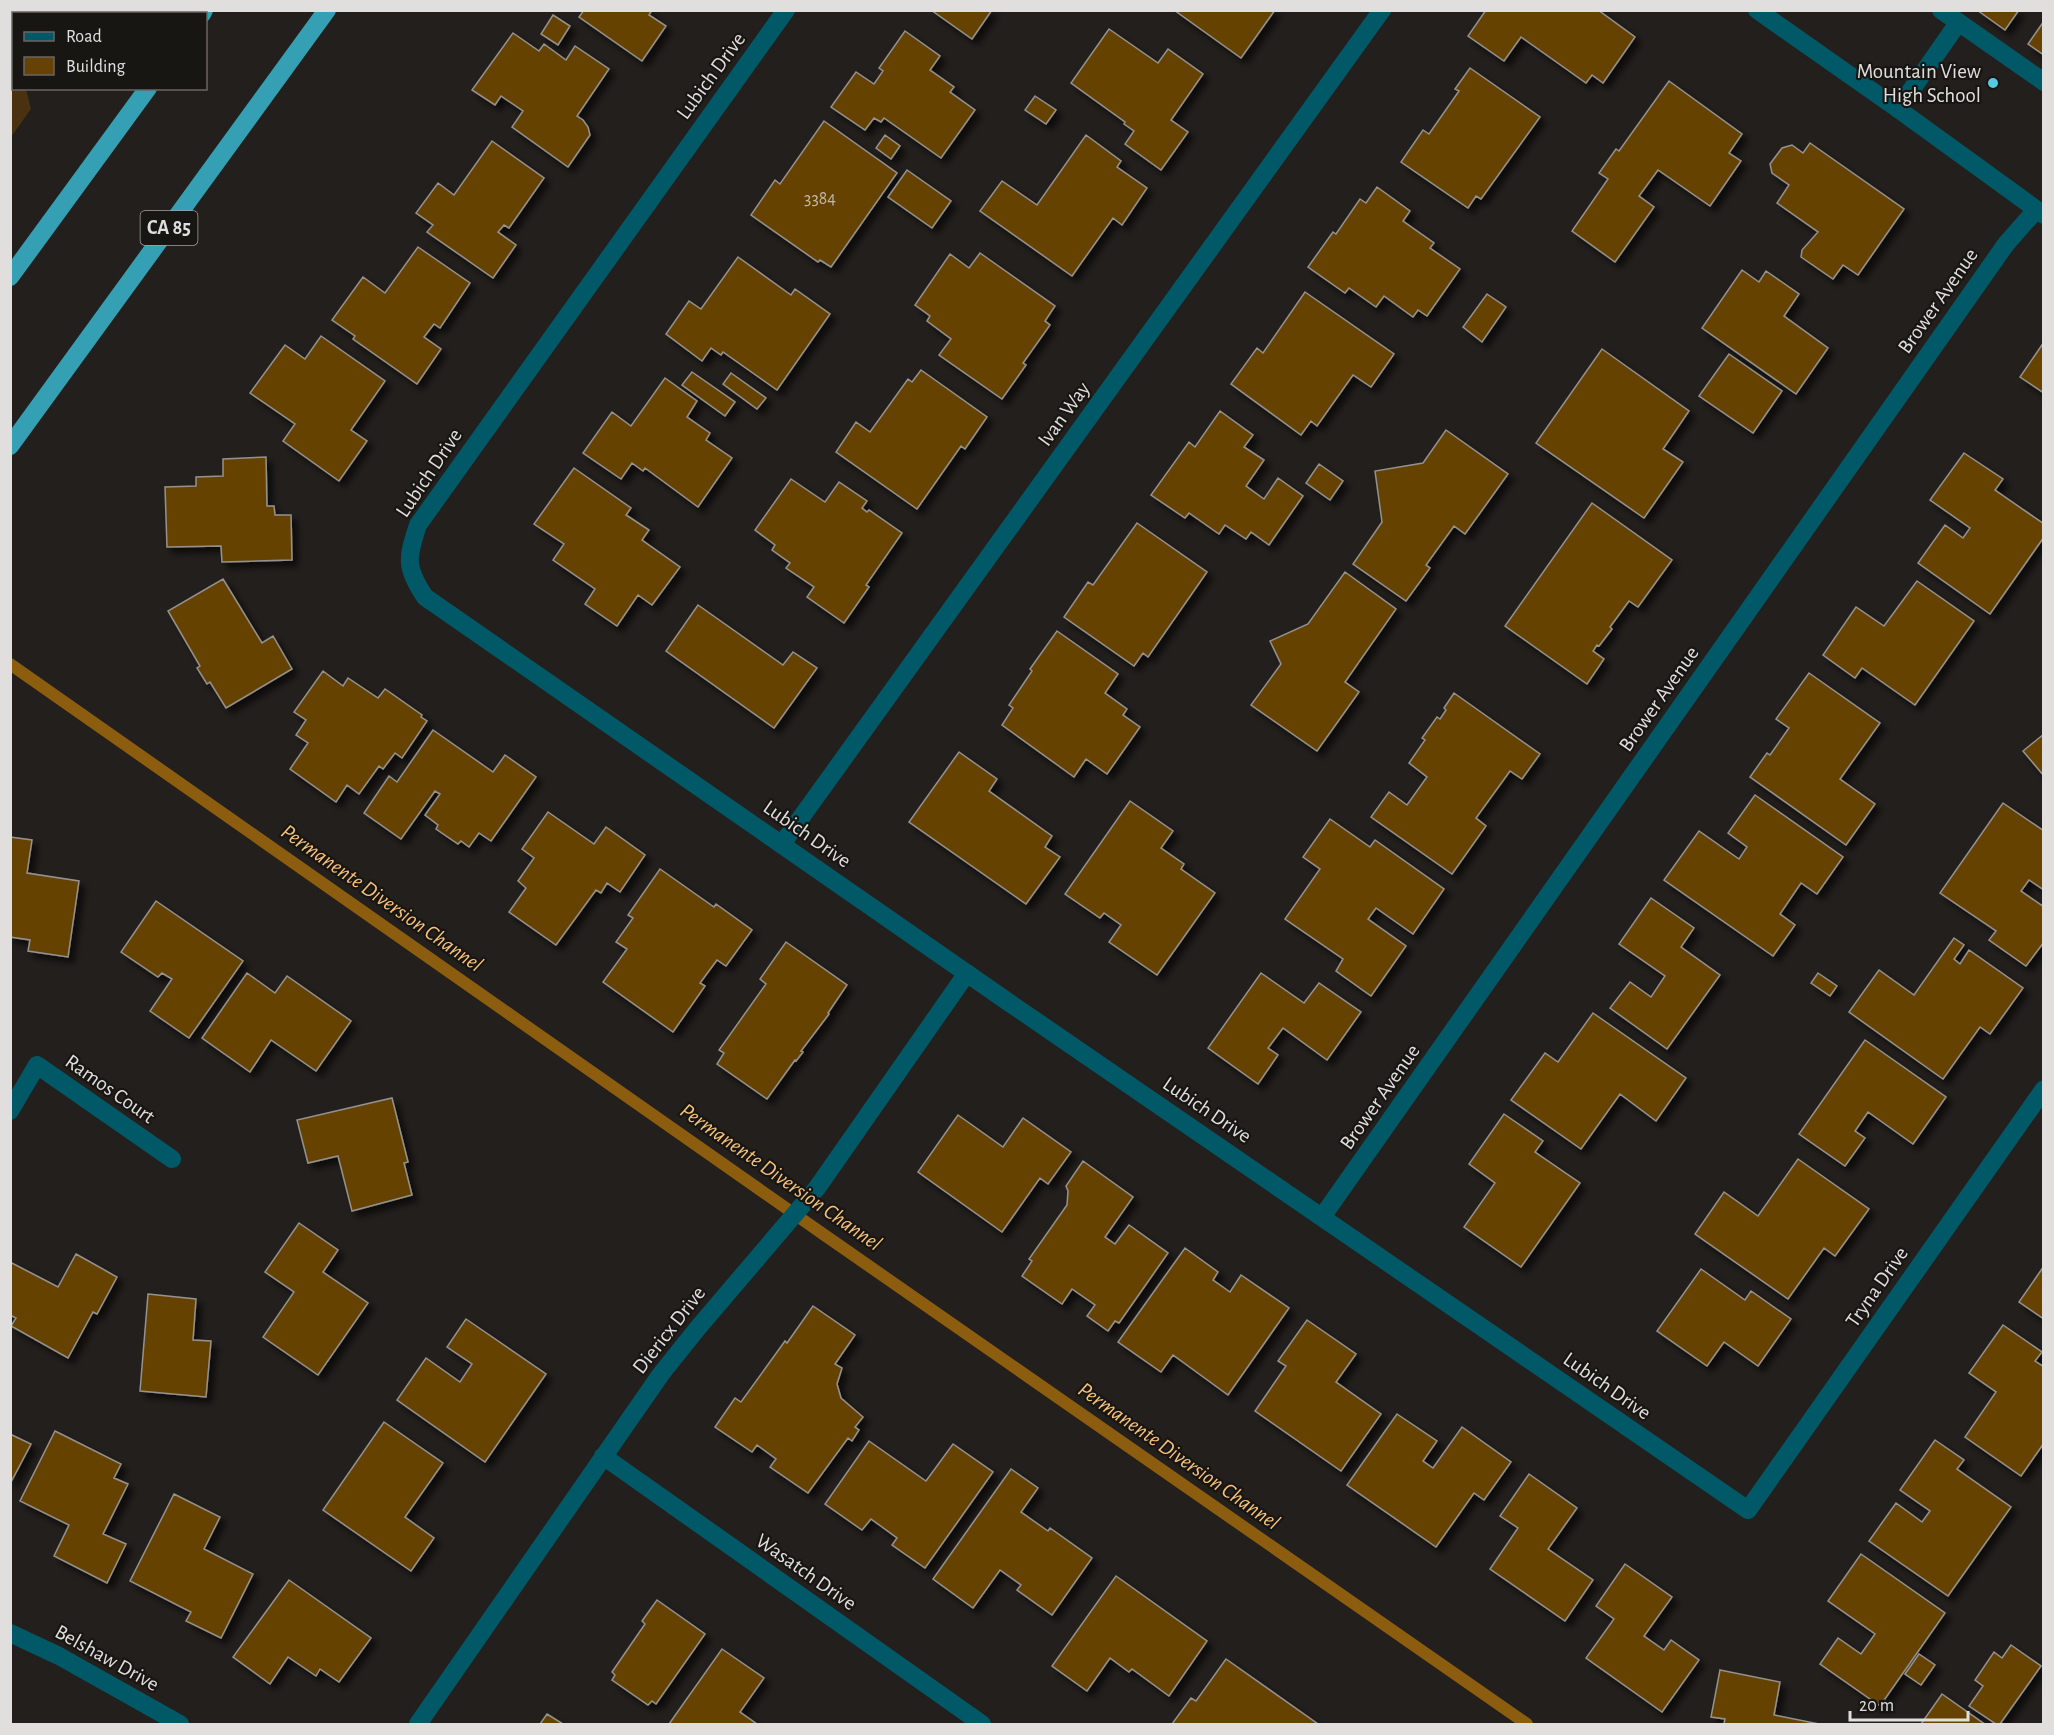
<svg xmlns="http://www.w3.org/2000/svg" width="2054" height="1735" viewBox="0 0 2054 1735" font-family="'Alegreya Sans',sans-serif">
  <defs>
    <filter id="shadow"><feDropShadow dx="5.5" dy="5.5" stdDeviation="3" flood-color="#0009"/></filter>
  </defs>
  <rect width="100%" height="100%" fill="#221f1c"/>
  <path fill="#4a3210" d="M11,23L14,36V88L26,89L31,109L11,137Z"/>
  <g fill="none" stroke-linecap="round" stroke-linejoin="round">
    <path stroke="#8c5d0e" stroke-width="12" d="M10,664L823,1234L1527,1724"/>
  </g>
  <path fill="#664206" stroke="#95928e" stroke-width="1.5" filter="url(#shadow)" d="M584,10H652L649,15L666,26L642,61L579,17Z
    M931,10H992L972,39Z
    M1174,10H1275L1241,58Z
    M1486,10H1598L1635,37L1603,83L1592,75L1586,83L1521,37L1504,61L1468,36Z
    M1977,10H2019L2005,30Z
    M553,15L570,26L558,45L541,34Z
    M2044,21V55L2028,44Z
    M1109,29L1158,63L1168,49L1203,74L1171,120L1188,132L1161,170L1125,144L1134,131L1124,124L1125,122L1071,83Z
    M905,31L940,56L930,70L954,87L950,92L975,110L941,158L884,118L881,122L874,118L865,130L831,107L856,72L874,84L883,71L879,68Z
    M513,33L539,51L544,44L566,60L575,46L609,69L577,116L583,120L588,127L590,135L568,167L512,127L523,111L501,96L495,105L472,90Z
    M1470,68L1540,117L1481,199L1476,196L1468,208L1401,162L1423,130L1429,134L1459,91L1455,89Z
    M1669,81L1742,134L1729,153L1741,161L1710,206L1658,170L1639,196L1654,207L1615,262L1572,231L1608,179L1599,173L1616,149L1619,151Z
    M1035,96L1056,110L1046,124L1025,110Z
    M824,121L897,173L831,267L820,260L818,262L751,215L775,180L780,184Z
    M885,135L900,146L891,159L876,148Z
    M1086,135L1121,161L1117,167L1147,188L1122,225L1113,218L1072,276L980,211L1002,181L1037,205Z
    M492,141L544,178L509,228L504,225L498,232L516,245L493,278L427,232L433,225L416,213L438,183L454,195Z
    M1810,143L1904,209L1858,275L1843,265L1833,279L1801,257L1802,250L1818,232L1777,203L1789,185L1772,173L1770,164L1782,148L1792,145L1803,153Z
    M907,170L951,201L932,228L888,197Z
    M1377,187L1410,211L1403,221L1434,243L1430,248L1460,269L1427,316L1418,310L1413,317L1384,296L1376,307L1349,288L1345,293L1308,267L1333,232L1336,234L1360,199L1366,203Z
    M418,247L470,283L440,328L434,324L424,337L441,349L417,384L353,339L355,336L332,320L363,277L385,293Z
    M980,253L1055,306L1045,321L1050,325L1023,363L1026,365L1002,399L939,355L951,339L927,321L930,316L915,305L950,254L969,268Z
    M738,257L791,295L795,289L830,314L777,390L723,352L721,355L711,348L702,361L666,334L689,301L701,309Z
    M1742,270L1759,282L1766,271L1799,294L1784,316L1828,348L1796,394L1702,328Z
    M1305,292L1394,354L1371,387L1353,375L1317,426L1311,421L1301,435L1231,384L1257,348L1263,353Z
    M1487,294L1506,307L1482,342L1463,327Z
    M321,336L385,381L351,430L367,441L339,481L283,441L295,424L250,393L285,345L305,359Z
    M2044,342V393L2020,377Z
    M1602,349L1689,411L1663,449L1683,462L1644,518L1536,443Z
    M1729,354L1782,391L1753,433L1699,396Z
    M921,370L987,417L965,449L961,446L917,509L836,452L856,422L870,432L908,379L912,382Z
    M692,372L735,402L725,416L682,385Z
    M731,373L766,398L757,409L723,384Z
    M665,378L697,401L687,417L710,433L706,440L732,458L698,507L645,468L643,471L632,463L621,479L583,453L612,412L631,426Z
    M1220,411L1253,435L1244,447L1264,460L1246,486L1264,499L1278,478L1303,496L1269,545L1251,532L1246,539L1225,525L1219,534L1189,513L1185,518L1151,495L1189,442L1195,447Z
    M1446,430L1508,474L1465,534L1454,526L1426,565L1430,568L1406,601L1353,564L1382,522L1375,471L1423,463Z
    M1964,453L2003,479L1995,490L2044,524V537L1990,614L1918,563L1945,525L1963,538L1970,528L1930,500Z
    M266,457L267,506H274L275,515H291L292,560L222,562L221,546L167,547L165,487L196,486V477L223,476V459Z
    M1319,464L1343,481L1330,500L1306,483Z
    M574,468L631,508L626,515L649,530L642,540L680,567L652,605L638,595L617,626L585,604L595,589L553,560L564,544L534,524Z
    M791,479L825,502L839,482L867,501L862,508L867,512L869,510L902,533L866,585L869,587L844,623L807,597L814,587L786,568L790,563L772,550L775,545L755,530Z
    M1592,503L1672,560L1638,607L1629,601L1610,627L1612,629L1599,646L1597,645L1593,651L1604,659L1587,684L1505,626Z
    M1137,523L1207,572L1148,657L1143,653L1134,666L1064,617L1088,582L1093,585Z
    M1345,572L1396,609L1345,682L1359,692L1317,751L1251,705L1281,664L1270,641L1308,624Z
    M223,579L262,643L273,636L292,669L226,708L210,682L207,684L197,668L200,666L168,611Z
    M1917,581L1974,621L1915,705L1862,668L1855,678L1823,655L1856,607L1884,626Z
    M698,605L783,665L793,652L817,668L774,728L666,651Z
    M1057,631L1118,674L1105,693L1127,709L1123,715L1140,727L1107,774L1086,759L1074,777L1002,725L1013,708L1009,705L1032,671L1030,669Z
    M323,671L343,686L348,678L378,698L385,689L422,715L421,717L427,721L402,758L395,753L383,769L379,766L359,794L347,785L336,802L290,769L308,743L296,735L306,720L294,712Z
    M1809,673L1880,723L1840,779L1875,804L1846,845L1750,777L1767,753L1770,755L1789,728L1776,719Z
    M1454,693L1540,754L1522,779L1510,771L1476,818L1486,826L1452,874L1371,817L1389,792L1407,805L1427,777L1409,763L1425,740L1422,738L1437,717L1440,719L1446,710L1444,708Z
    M433,730L493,772L505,755L536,777L491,841L479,833L469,847L461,841L458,844L436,829L438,825L425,815L440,794L435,791L401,839L364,813L389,776L397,782Z
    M2044,734V776L2023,751Z
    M959,752L997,779L989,791L1052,836L1045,847L1060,857L1026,904L909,822Z
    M1755,795L1843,857L1817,894L1801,883L1780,914L1795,925L1773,956L1664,880L1699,831L1739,859L1747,847L1728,833Z
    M1130,801L1173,831L1161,848L1184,864L1181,869L1215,893L1157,975L1109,942L1121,925L1104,913L1100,918L1065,894Z
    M2003,803L2044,831V890L2029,880L2021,891L2044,907V942L2026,966L1989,940L1996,931L1940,893Z
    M548,812L594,844L606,827L645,855L620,892L607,883L601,893L596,890L556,945L509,912L526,888L518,881L534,858L522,849Z
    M1330,819L1370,847L1375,840L1444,889L1413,934L1376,908L1368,919L1406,946L1371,996L1336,971L1343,959L1285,919L1320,869L1303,857Z
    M10,837L32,840L27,873L79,881L68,957L28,951L30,940L10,937Z
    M660,869L714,907L716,904L752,930L726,966L717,960L700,983L705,986L673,1032L603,982L627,949L616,942L633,918L628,915Z
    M1651,898L1694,928L1681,947L1720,975L1667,1049L1610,1008L1630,982L1651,997L1665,976L1619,944Z
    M156,901L243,961L189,1038L150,1011L172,979L162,973L158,977L121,952Z
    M1954,938L1964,945L1954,959L1960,964L1969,950L2023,988L1990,1034L1980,1027L1943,1079L1849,1012L1879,970L1914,995Z
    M786,942L847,985L828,1013L829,1014L801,1051L803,1052L796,1061L795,1060L767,1099L717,1064L724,1053L719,1050L766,984L760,979Z
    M247,973L275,993L287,976L351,1021L316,1071L271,1040L250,1072L202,1038Z
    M1261,973L1304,1003L1319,983L1361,1012L1327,1060L1283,1028L1268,1048L1278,1055L1258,1084L1208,1048Z
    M1818,973L1837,986L1830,996L1811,983Z
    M1593,1013L1686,1078L1656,1121L1620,1094L1581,1149L1511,1100L1545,1053L1558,1062Z
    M1865,1040L1946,1097L1913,1144L1868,1112L1855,1131L1865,1138L1845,1166L1799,1134Z
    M392,1098L408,1162L404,1163L412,1195L352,1211L338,1156L308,1163L297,1120Z
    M1504,1114L1543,1141L1535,1152L1580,1183L1521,1267L1464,1227L1495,1183L1469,1164Z
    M958,1115L1003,1147L1023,1118L1071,1152L1048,1184L1040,1178L1002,1232L918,1172Z
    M1798,1159L1869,1209L1835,1256L1824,1248L1788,1299L1695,1234L1724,1192L1758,1216Z
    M1083,1161L1133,1197L1105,1237L1115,1244L1129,1225L1168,1253L1119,1323L1115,1321L1108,1331L1087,1316L1095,1305L1072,1289L1062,1304L1022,1276L1032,1261L1029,1259L1067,1205L1068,1191L1066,1186Z
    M299,1223L338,1250L323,1272L368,1303L318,1375L263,1337L294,1292L265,1272Z
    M1185,1248L1218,1272L1213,1280L1230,1292L1241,1275L1289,1308L1228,1395L1173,1355L1161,1372L1118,1342Z
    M76,1254L117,1277L97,1314L93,1312L68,1358L11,1326L16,1318L10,1315V1262L58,1287Z
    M2044,1266V1319L2019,1302Z
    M1701,1269L1745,1300L1751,1291L1791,1319L1758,1366L1724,1342L1707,1366L1657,1331Z
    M148,1294L196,1299L193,1340L211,1341L206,1397L140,1391Z
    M813,1306L855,1335L835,1364L842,1368L837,1384L841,1398L863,1417L855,1427L859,1430L852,1441L848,1438L808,1493L770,1467L776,1459L757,1445L752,1452L715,1427L735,1398L741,1402L785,1341L787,1343Z
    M466,1319L546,1374L485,1462L397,1400L426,1358L460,1382L472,1364L447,1347Z
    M1307,1320L1356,1354L1336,1382L1381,1414L1341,1471L1255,1411L1286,1366L1278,1361Z
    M2003,1325L2042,1352L2035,1361L2044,1367V1443L2021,1476L1965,1437L1996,1392L1969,1373Z
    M1397,1414L1437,1441L1423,1461L1433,1468L1462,1427L1511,1462L1484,1500L1474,1493L1436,1547L1347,1485Z
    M384,1422L443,1463L405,1517L434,1538L411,1571L323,1510Z
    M55,1431L121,1464L114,1478L128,1484L103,1534L126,1544L107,1583L54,1556L69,1525L20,1501Z
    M10,1434L31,1444L10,1484Z
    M1935,1440L1964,1460L1957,1469L2011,1507L1948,1596L1869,1541L1896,1503L1922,1522L1930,1511L1900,1490Z
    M869,1441L926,1481L953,1444L993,1472L925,1568L892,1545L897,1538L871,1519L862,1530L825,1504Z
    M1011,1469L1038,1488L1021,1512L1048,1531L1050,1528L1092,1558L1052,1615L1017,1590L1021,1585L1000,1570L973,1608L933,1579Z
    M1529,1474L1577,1508L1548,1549L1593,1580L1565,1621L1490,1569L1518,1528L1500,1516Z
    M174,1494L220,1517L204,1549L253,1574L221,1638L186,1621L191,1612L130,1581Z
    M1861,1554L1945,1613L1880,1706L1820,1664L1838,1638L1861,1654L1875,1634L1828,1601Z
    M1625,1564L1672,1597L1644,1636L1664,1650L1671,1640L1699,1660L1662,1712L1586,1658L1614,1619L1596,1606Z
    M1116,1576L1207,1641L1169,1696L1132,1669L1129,1672L1110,1658L1087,1691L1052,1666Z
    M289,1580L371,1638L339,1682L320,1669L316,1676L288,1657L270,1684L233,1657Z
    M657,1600L705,1634L656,1704L652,1701L648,1705L612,1680L615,1675L612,1672L645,1624L642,1621Z
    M2011,1645L2041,1666L2000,1724H1996L1969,1706L1983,1686L1975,1680L1994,1652L2002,1658Z
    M722,1649L764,1678L740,1712L757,1724H669Z
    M1919,1654L1935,1665L1921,1685L1905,1674Z
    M1226,1659L1318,1724H1172L1191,1698L1196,1701Z
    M1720,1670L1780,1682L1774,1715L1819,1724H1724L1725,1719L1711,1717Z
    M1942,1694L1983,1723L1981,1724H1921Z
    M547,1714L563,1724H540Z"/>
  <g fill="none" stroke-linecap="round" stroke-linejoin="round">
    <path stroke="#015967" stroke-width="18" d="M1941,10L2044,82
      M1898,109L1958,23"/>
    <path stroke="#015967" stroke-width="18" d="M786,10L418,525C407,558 405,567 425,597L1001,997L1748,1510L2044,1089
      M1757,10L1898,109L2044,215
      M782,844L1382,10
      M10,1111L37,1065L172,1159
      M1322,1217L2006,244L2036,210
      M603,1456L982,1724
      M10,1633L59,1656L180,1724
      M418,1724L661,1374L697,1329L817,1188L967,973"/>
    <path stroke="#35a0b4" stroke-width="18" d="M202,14L204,10
      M10,277L148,88
      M10,446L327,10"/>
  </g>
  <circle fill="#56c9e0" stroke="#181613" stroke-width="2" cx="1993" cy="83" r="6"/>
  <g text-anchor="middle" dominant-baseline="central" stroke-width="4.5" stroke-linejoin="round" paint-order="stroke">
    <g font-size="18" fill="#c2b8a7">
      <text x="820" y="199">3384</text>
    </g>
    <rect fill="#181613" stroke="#a4a3a0" stroke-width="1.5" x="140.5" y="211" width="57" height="34" rx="4.5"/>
    <g font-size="20" font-weight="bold" fill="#e0dfdd">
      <text x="169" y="228">CA 85</text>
    </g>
    <g font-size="21" fill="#e0dfdd" stroke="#181613" text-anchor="end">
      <text x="1981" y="71">Mountain View<tspan x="1981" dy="24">High School</tspan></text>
    </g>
    <g font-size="21" fill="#e0dfdd" stroke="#181613">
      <text transform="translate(711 76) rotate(-54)">Lubich Drive</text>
      <text transform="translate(1938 301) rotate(-55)">Brower Avenue</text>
      <text transform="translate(1064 414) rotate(-54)">Ivan Way</text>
      <text transform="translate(429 473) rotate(-56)">Lubich Drive</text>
      <text transform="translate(1659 699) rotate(-55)">Brower Avenue</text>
      <text transform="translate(807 834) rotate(35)">Lubich Drive</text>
      <text transform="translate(110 1089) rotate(35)">Ramos Court</text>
      <text transform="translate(1380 1097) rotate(-55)">Brower Avenue</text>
      <text transform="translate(1207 1110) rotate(34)">Lubich Drive</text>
      <text transform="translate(1877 1287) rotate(-55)">Tryna Drive</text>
      <text transform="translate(669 1330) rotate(-52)">Diericx Drive</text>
      <text transform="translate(1607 1386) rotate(35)">Lubich Drive</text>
      <text transform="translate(806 1572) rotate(35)">Wasatch Drive</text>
      <text transform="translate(107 1658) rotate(29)">Belshaw Drive</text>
    </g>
    <g font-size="22" font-style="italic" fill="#f7c17a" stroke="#181613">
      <text transform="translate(382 898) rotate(35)">Permanente Diversion Channel</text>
      <text transform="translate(781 1177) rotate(35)">Permanente Diversion Channel</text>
      <text transform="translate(1179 1456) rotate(35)">Permanente Diversion Channel</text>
    </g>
  </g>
  <rect width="2054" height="1735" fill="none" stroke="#e0dfdd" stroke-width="24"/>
  <rect x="12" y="12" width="195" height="78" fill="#181613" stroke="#686664" stroke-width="1.5"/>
  <rect x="24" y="32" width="30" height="9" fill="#015967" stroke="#686664" stroke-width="1.5"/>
  <text x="66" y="42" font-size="18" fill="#e0dfdd">Road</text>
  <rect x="24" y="57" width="30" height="18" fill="#664206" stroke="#686664" stroke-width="1.5"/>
  <text x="66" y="72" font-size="18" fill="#e0dfdd">Building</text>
  <path d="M1850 1711v9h118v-9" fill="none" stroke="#e0dfdd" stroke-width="3"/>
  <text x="1859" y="1711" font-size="18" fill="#e0dfdd" stroke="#181613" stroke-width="4.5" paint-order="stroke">20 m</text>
</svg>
